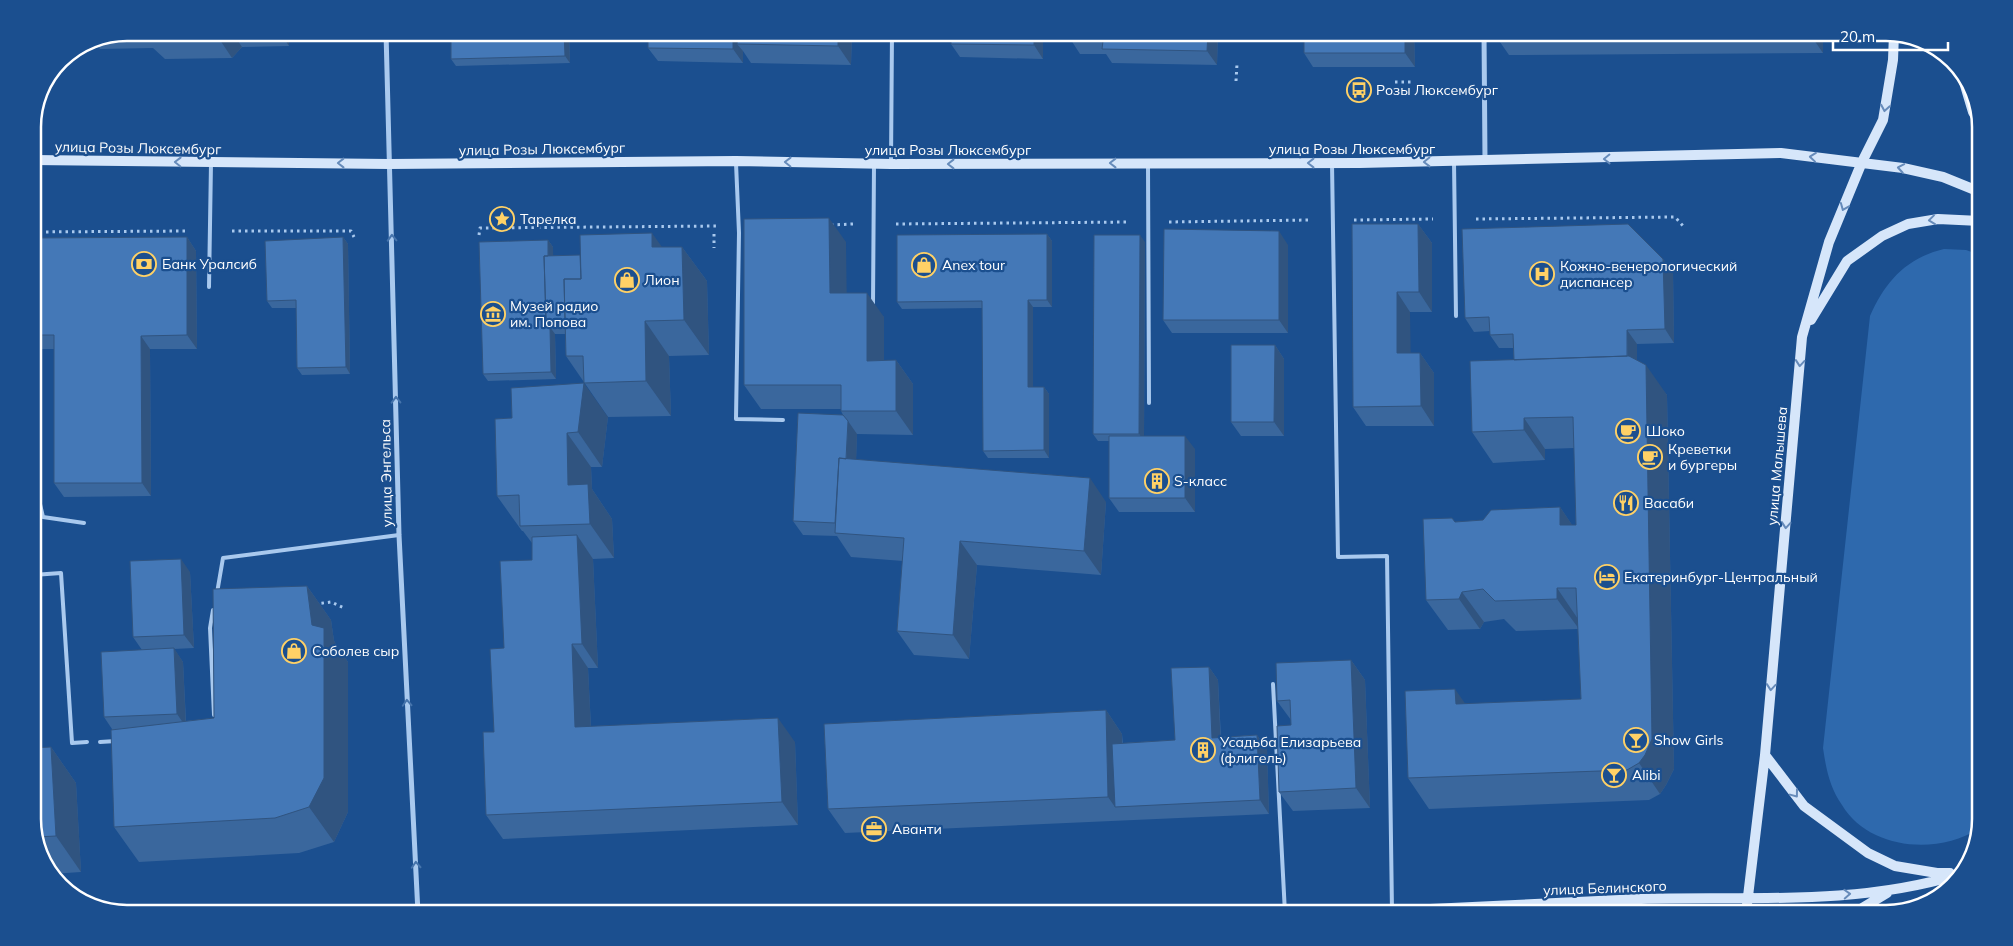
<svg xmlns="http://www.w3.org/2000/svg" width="2013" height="946" viewBox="0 0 2013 946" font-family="Mulish,sans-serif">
  <rect width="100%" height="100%" fill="#1b4f8f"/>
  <path fill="#2e69ad" d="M1944,249L1966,250L1980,255V818L1978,829C1938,855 1869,850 1842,805C1830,788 1826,769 1823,748L1870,316C1885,282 1906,258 1944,249Z"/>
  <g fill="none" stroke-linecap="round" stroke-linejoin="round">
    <path stroke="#a9c9ee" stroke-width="3" stroke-dasharray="2.5 4" stroke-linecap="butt" d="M1236,81L1237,64
      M1395,82H1411
      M1476,219L1675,217L1684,227
      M1354,220L1433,219
      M1169,222L1310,220
      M896,224L1128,222
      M831,225L853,224
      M232,231H351L354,237
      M33,232L188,231
      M714,234V248
      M479,235L480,228L718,226
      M315,604L331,602L344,608"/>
    <path stroke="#a9c9ee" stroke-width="4" d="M38,160V109
      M1454,162L1456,316
      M736,163L739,233L736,419L783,420
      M891,163L892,32
      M1332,163L1338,557L1387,556L1392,911
      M1148,165L1149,403
      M209,287L211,163
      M873,305L874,164
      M33,474L43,517L84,523
      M33,575L61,573L72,743L87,742
      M217,593L223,558L399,535
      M213,610L210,628L214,715
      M1273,684L1285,913
      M100,742L116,741"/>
    <path stroke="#a9c9ee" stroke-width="5" d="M386,32L399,535L418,913
      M1484,32L1485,161"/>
    <path stroke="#d6e6fa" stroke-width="10" d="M1961,72L1973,112L1980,124
      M33,160L389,164L736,161L891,164L1360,163L1781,153L1903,168L1943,177L1980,192
      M1811,320L1847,261L1882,236L1908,224L1938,219L1980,221
      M1765,755L1804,806L1868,853L1895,866L1937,873H1950
      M1346,913C1444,909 1543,903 1641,899C1747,896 1855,906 1957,875
      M1746,913L1765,755L1802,337L1829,242L1862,162L1883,120L1893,60L1894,34
      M1854,913L1887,893"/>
  </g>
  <path fill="#3a679d" d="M128,32H289V46L242,47L232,58L165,59L153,48L100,49L93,39Z
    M569,32L570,63L456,66L451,59Z
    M852,32L851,65L751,63L743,51V63L658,61L648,48Z
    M951,32H1043V59L960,57L951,44Z
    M1218,32L1217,65L1112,63L1106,54H1080L1071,40Z
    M1304,32H1414L1415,67H1313L1304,53Z
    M1493,32H1823V53L1509,55Z
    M1418,224L1432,243V312H1410V353H1420L1434,373V426H1366L1353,407Z
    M1047,234L1052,241V307H1033V387H1044L1049,394V458H988L983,451L982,308L902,309L897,302Z
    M187,237L196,251L197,349H150L151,496L64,497L54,483V349H33V238Z
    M343,237L348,244L350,374L302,375L297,368L296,308H272L267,301Z
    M548,240L553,247V256L580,255L662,247H682L707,281L709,355L669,356L671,416L608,417L566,356L565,334H555L556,379L488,381L483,374Z
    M846,242V293L884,317V360H896L913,384V435L857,434L856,459L1106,502L1101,575L977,565L969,659L914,655L897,631L903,561L851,557L837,536L803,535L793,521L843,415L841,411V409H761L744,385Z
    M1145,242L1144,436L1195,449V512H1119L1109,498V441H1098L1093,434Z
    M1288,245V333H1172L1163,320Z
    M1663,259L1673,272L1674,343L1637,344V360L1667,395L1674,769L1666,785L1660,794L1649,800L1429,809L1408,778L1466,704L1581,699L1578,629L1516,631L1504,619L1484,622L1480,629L1448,630L1426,600L1455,522L1483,520L1560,507L1572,525H1576L1574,448L1545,449V460L1493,463L1472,432L1514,360L1513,348H1499L1490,335V331L1474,332L1465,318Z
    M1275,345L1284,359V436H1241L1231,422Z
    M608,417L602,467H591L592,489L612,519L614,558L593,559L598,668H588L591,727L795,742L798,825L503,839L486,815L494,732L504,648L532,560V543L523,531H522L497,496L495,419Z
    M190,572L194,648L174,649L183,662L186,721L214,718L307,586L331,620L334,641L348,662V812L334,842L299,853L139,862L114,827L112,729L104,717L142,650L133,637Z
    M33,599L35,603L41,698H33Z
    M1351,660L1365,680L1370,808L1293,811L1279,792L1291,725V720L1277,701Z
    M1209,667L1218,680L1221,737L1257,735L1267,749L1269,814L845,833L828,809L1106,710L1122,734L1123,743L1175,740Z
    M33,701L35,748L51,747L76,783L81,872L51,874L33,825Z"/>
  <path fill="#305480" d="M217,32H232L242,47L232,58L216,34Z
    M280,32H289V46Z
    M564,32H569L570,63L565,56Z
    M733,32H743L737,44L743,51V63L733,49Z
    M838,32H852L851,65L838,46Z
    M1034,32H1043V59L1034,45Z
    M1208,32H1218L1217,65L1207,51Z
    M1405,32H1414L1415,67L1405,53Z
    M1715,32H1730L1720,40Z
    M1814,32H1823V53L1814,40Z
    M829,218L846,242L847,317L830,293Z
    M1418,224L1432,243V312L1419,292Z
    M1279,231L1288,245V333L1279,320Z
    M652,233L677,268L652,247Z
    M1047,234L1052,241V307L1047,300Z
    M1140,235L1145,242L1144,441L1139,434Z
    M187,237L196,251L197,349L187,335Z
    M343,237L348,244L350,374L346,367Z
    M548,240L553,247L555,320L550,321Z
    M682,247L707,281L709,355L684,320Z
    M1663,259L1673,272L1674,343L1665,329Z
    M1397,292L1410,312L1411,373L1397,353Z
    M867,293L884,317V384L867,361Z
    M1028,300L1033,307V394L1028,387Z
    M645,321L669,356L671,416L646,381Z
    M550,327L555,334L556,379L551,372Z
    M1627,330L1637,344V388L1628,374Z
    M141,336L150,349L151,496L142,483Z
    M1275,345L1284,359V436L1274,422Z
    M1420,353L1434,373V426L1421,406Z
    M896,360L913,384V435L896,411Z
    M1646,365L1667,395L1674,769L1666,785L1660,794L1639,763Z
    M584,383L608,417L602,467L578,432Z
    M1044,387L1049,394V458L1044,450Z
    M1524,418L1545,449V460L1524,430Z
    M848,421L857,434L854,534L844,523Z
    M567,433L591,467L592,489L612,519L614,558L590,524L568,485Z
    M1185,436L1195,449V512L1185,498Z
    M1090,478L1106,502L1101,575L1084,551Z
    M1560,507L1581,538L1560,525Z
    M577,535L593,559L598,668L582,644Z
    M960,541L977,565L969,659L953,635Z
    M181,559L190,572L194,648L184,635Z
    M307,586L331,620L334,641L348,662V812L334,842L309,807L312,625Z
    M1557,588L1578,619L1579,629L1557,599Z
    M1462,592L1484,622L1480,629L1459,599Z
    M33,599L35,603L41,698L33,686Z
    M572,644L588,668L592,751L575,727Z
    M174,648L183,662L186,727L177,714Z
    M1351,660L1365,680L1370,808L1356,788Z
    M1209,667L1218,680L1221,751L1212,738Z
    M1455,689L1476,719L1456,704Z
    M33,701L38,786L33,778Z
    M1106,710L1122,734L1124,807H1115L1108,797Z
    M778,718L795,742L798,825L782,802Z
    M1257,735L1267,749L1269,814L1260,800Z
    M51,747L76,783L81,872L56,836Z"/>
  <path fill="#4478b7" stroke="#305480" d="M146,32H217L216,34L149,35Z
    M451,32H564L565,56L451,59Z
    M648,32H733V49L648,48Z
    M738,32H838V46L737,44Z
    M951,32H1034V45L951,44Z
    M1071,32H1208L1207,51L1102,49L1103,41L1071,40Z
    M1304,32H1405V53H1304Z
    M1720,32H1814V40H1720Z
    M829,218L830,293H867V361L896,360V411H841V385H744V219Z
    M1352,224H1418L1419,292H1397V353H1420L1421,406L1353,407Z
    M1628,224L1663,259L1665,329L1627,330V356L1514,360L1513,334L1490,335L1489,317L1465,318L1462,229Z
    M1164,229L1279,231V320H1163Z
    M652,233V247H682L684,320L645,321L646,381L584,383L583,356H566L564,279H581L580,235Z
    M1047,234V300H1028V387H1044V450L983,451L982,301L897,302V235Z
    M1094,235H1140L1139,434H1093Z
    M187,237V335L141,336L142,483H54V335H33V238Z
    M343,237L346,367L297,368L296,300L267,301L265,241Z
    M548,240V256H544L546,321L550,327L551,372L483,374L479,242Z
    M580,255L581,279H564L565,320L546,321L544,256Z
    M1231,345H1275L1274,422H1231Z
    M1629,356L1646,365L1652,739L1645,755L1639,763L1627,770L1408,778L1405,691L1455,689L1456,704L1581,699L1576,588H1557V599L1495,601L1483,589L1462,592L1459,599L1426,600L1423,519L1452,518L1455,522L1483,520L1491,510L1560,507V525H1576L1573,417L1524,418V430L1472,432L1470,361Z
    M584,383L578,432L567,433L568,485L588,484L590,524L520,526L519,495L497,496L495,419L512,418L511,388Z
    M798,413L843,415L848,421L846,459L839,458L835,523L793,521Z
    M1109,436H1185V498H1109Z
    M839,458L1090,478L1084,551L960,541L953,635L897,631L904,538L835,533Z
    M577,535L582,644H572L575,727L778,718L782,802L486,815L483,732H494L490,649L504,648L500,561L532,560V537Z
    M181,559L184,635L133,637L130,561Z
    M307,586L312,625L324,628V778L309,807L275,818L114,827L111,730L214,718L213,589Z
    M174,648L177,714L104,717L101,652Z
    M1351,660L1356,788L1279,792L1277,726L1291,725L1290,700L1277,701L1276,663Z
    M1209,667L1212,738L1257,735L1260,800L1115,807L1112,744L1175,740L1171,668Z
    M1106,710L1108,797L828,809L824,724Z
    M51,747L56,836L37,837L33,825V748Z"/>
  <defs><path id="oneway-chevron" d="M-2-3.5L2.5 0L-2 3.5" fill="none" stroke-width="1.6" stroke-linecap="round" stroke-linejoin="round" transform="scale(1.25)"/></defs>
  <g stroke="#668bba">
    <use href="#oneway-chevron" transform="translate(1885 108) rotate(100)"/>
    <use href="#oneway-chevron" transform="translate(1813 157) rotate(-174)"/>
    <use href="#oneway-chevron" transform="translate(1607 159) rotate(179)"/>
    <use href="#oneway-chevron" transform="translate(178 162) rotate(-179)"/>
    <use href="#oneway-chevron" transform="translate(788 162) rotate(-179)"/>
    <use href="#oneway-chevron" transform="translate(1427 162) rotate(179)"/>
    <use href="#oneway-chevron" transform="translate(341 163) rotate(-180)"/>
    <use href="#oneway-chevron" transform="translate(1113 163) rotate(180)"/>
    <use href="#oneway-chevron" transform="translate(1311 163) rotate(180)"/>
    <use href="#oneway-chevron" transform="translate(951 164) rotate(180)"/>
    <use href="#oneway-chevron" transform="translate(1901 168) rotate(-170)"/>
    <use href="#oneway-chevron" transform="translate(1844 207) rotate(112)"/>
    <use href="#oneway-chevron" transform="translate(1932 220) rotate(173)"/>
    <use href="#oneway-chevron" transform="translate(1800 363) rotate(95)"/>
    <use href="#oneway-chevron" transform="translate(1786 525) rotate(95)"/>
    <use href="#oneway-chevron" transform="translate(1771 687) rotate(95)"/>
    <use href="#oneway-chevron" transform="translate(1795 794) rotate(53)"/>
    <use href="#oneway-chevron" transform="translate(1847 894) rotate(-3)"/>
  </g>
  <g stroke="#4674ac">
    <use href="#oneway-chevron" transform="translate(392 238) rotate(-92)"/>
    <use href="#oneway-chevron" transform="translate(396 400) rotate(-91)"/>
    <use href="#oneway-chevron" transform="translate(407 703) rotate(-93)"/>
    <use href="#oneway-chevron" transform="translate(416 865) rotate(-93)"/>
  </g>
  <defs>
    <symbol id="bus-ring" viewBox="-11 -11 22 22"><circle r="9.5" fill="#1b4f8f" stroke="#ffd166" stroke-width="1.5"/><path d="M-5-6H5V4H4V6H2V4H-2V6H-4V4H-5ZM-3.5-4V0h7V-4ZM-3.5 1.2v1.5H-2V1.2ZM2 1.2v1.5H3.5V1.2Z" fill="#ffd166"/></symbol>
    <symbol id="sight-ring" viewBox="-11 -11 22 22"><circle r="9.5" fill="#1b4f8f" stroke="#ffd166" stroke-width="1.5"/><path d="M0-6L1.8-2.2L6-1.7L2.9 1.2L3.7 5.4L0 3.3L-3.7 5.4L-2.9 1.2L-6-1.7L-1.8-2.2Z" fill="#ffd166"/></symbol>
    <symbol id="bank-ring" viewBox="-11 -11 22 22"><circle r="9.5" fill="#1b4f8f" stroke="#ffd166" stroke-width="1.5"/><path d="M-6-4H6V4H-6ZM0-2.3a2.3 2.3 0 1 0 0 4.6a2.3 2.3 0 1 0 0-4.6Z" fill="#ffd166"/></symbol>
    <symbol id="shop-ring" viewBox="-11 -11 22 22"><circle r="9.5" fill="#1b4f8f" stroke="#ffd166" stroke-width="1.5"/><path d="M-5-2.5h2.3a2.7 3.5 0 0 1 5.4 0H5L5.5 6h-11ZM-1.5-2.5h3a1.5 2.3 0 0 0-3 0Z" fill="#ffd166"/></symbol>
    <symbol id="hospital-ring" viewBox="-11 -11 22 22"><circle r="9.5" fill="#1b4f8f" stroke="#ffd166" stroke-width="1.5"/><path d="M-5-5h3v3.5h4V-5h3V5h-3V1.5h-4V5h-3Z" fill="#ffd166"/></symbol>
    <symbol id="museum-ring" viewBox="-11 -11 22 22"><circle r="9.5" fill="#1b4f8f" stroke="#ffd166" stroke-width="1.5"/><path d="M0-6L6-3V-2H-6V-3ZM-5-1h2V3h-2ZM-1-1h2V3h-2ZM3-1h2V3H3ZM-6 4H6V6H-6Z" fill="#ffd166"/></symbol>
    <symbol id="cafe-ring" viewBox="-11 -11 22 22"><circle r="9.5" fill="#1b4f8f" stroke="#ffd166" stroke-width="1.5"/><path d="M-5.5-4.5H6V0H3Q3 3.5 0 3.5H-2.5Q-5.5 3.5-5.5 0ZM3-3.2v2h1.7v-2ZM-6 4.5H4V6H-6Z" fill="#ffd166"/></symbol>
    <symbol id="building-ring" viewBox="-11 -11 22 22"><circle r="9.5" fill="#1b4f8f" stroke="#ffd166" stroke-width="1.5"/><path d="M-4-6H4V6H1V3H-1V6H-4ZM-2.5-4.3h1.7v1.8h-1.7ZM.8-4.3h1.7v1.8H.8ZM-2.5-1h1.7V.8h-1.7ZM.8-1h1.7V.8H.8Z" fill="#ffd166"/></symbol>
    <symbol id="restaurant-ring" viewBox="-11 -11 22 22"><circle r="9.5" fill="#1b4f8f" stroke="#ffd166" stroke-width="1.5"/><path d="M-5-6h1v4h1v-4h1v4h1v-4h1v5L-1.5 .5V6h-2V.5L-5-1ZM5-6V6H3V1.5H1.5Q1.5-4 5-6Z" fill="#ffd166"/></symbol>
    <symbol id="hotel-ring" viewBox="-11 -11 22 22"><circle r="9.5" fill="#1b4f8f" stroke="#ffd166" stroke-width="1.5"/><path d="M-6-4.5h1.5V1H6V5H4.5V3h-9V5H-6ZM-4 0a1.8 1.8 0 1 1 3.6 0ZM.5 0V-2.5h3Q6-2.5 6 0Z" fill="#ffd166"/></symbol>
    <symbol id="bar-ring" viewBox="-11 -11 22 22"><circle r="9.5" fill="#1b4f8f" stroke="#ffd166" stroke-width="1.5"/><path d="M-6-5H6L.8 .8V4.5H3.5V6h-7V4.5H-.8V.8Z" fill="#ffd166"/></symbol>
    <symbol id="office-ring" viewBox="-11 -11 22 22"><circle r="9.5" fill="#1b4f8f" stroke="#ffd166" stroke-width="1.5"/><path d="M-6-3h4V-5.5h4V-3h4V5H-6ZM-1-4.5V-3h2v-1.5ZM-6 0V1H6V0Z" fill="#ffd166"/></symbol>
  </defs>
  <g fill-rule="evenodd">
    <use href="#bus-ring" x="1345" y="76" width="28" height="28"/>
    <use href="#sight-ring" x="488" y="205" width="28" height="28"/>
    <use href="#bank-ring" x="130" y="250" width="28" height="28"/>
    <use href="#shop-ring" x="910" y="251" width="28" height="28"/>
    <use href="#hospital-ring" x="1528" y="260" width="28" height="28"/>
    <use href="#shop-ring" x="613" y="266" width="28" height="28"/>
    <use href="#museum-ring" x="479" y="300" width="28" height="28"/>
    <use href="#cafe-ring" x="1614" y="417" width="28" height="28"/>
    <use href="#cafe-ring" x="1636" y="443" width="28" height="28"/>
    <use href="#building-ring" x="1143" y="467" width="28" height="28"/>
    <use href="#restaurant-ring" x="1612" y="489" width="28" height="28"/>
    <use href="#hotel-ring" x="1593" y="563" width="28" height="28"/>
    <use href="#shop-ring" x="280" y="637" width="28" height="28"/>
    <use href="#bar-ring" x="1622" y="726" width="28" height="28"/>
    <use href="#building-ring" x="1189" y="736" width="28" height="28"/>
    <use href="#bar-ring" x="1600" y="761" width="28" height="28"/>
    <use href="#office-ring" x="860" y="815" width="28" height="28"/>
  </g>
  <g text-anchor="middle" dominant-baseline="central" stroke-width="4.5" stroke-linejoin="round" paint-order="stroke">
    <g font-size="14" fill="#fff" stroke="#1b4f8f" text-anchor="start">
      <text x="1376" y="90">Розы Люксембург</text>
      <text x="520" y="219">Тарелка</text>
      <text x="162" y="264">Банк Уралсиб</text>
      <text x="942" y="265">Anex tour</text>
      <text x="1560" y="266">Кожно-венерологический<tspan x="1560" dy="16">диспансер</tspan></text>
      <text x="644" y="280">Лион</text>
      <text x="510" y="306">Музей радио<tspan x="510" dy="16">им. Попова</tspan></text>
      <text x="1646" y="431">Шоко</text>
      <text x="1668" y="449">Креветки<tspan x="1668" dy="16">и бургеры</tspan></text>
      <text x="1174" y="481">S-класс</text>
      <text x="1644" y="503">Васаби</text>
      <text x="1624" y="577">Екатеринбург-Центральный</text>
      <text x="312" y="651">Соболев сыр</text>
      <text x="1654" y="740">Show Girls</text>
      <text x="1220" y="742">Усадьба Елизарьева<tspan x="1220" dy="16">(флигель)</tspan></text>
      <text x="1632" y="775">Alibi</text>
      <text x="892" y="829">Аванти</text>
    </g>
    <g font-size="14" fill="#fff" stroke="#1b4f8f">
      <text transform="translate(138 148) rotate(1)">улица Розы Люксембург</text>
      <text transform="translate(542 149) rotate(-1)">улица Розы Люксембург</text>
      <text x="1352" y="149">улица Розы Люксембург</text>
      <text x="948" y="150">улица Розы Люксембург</text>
      <text transform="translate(1777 466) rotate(-85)">улица Малышева</text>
      <text transform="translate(386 473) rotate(-91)">улица Энгельса</text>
      <text transform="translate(1605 888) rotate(-2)">улица Белинского</text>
    </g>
  </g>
  <path d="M0 0H2013V946H0ZM127 41H1886A86 86 0 0 1 1972 127V819A86 86 0 0 1 1886 905H127A86 86 0 0 1 41 819V127A86 86 0 0 1 127 41Z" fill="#1b4f8f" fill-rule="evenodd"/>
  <path fill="none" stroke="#fff" stroke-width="2.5" d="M127 41H1886A86 86 0 0 1 1972 127V819A86 86 0 0 1 1886 905H127A86 86 0 0 1 41 819V127A86 86 0 0 1 127 41Z"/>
  <path d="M1833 42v8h115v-8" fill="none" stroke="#ffffff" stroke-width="2.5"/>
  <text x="1840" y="42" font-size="15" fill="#ffffff" stroke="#1b4f8f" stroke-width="4" paint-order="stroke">20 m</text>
</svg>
